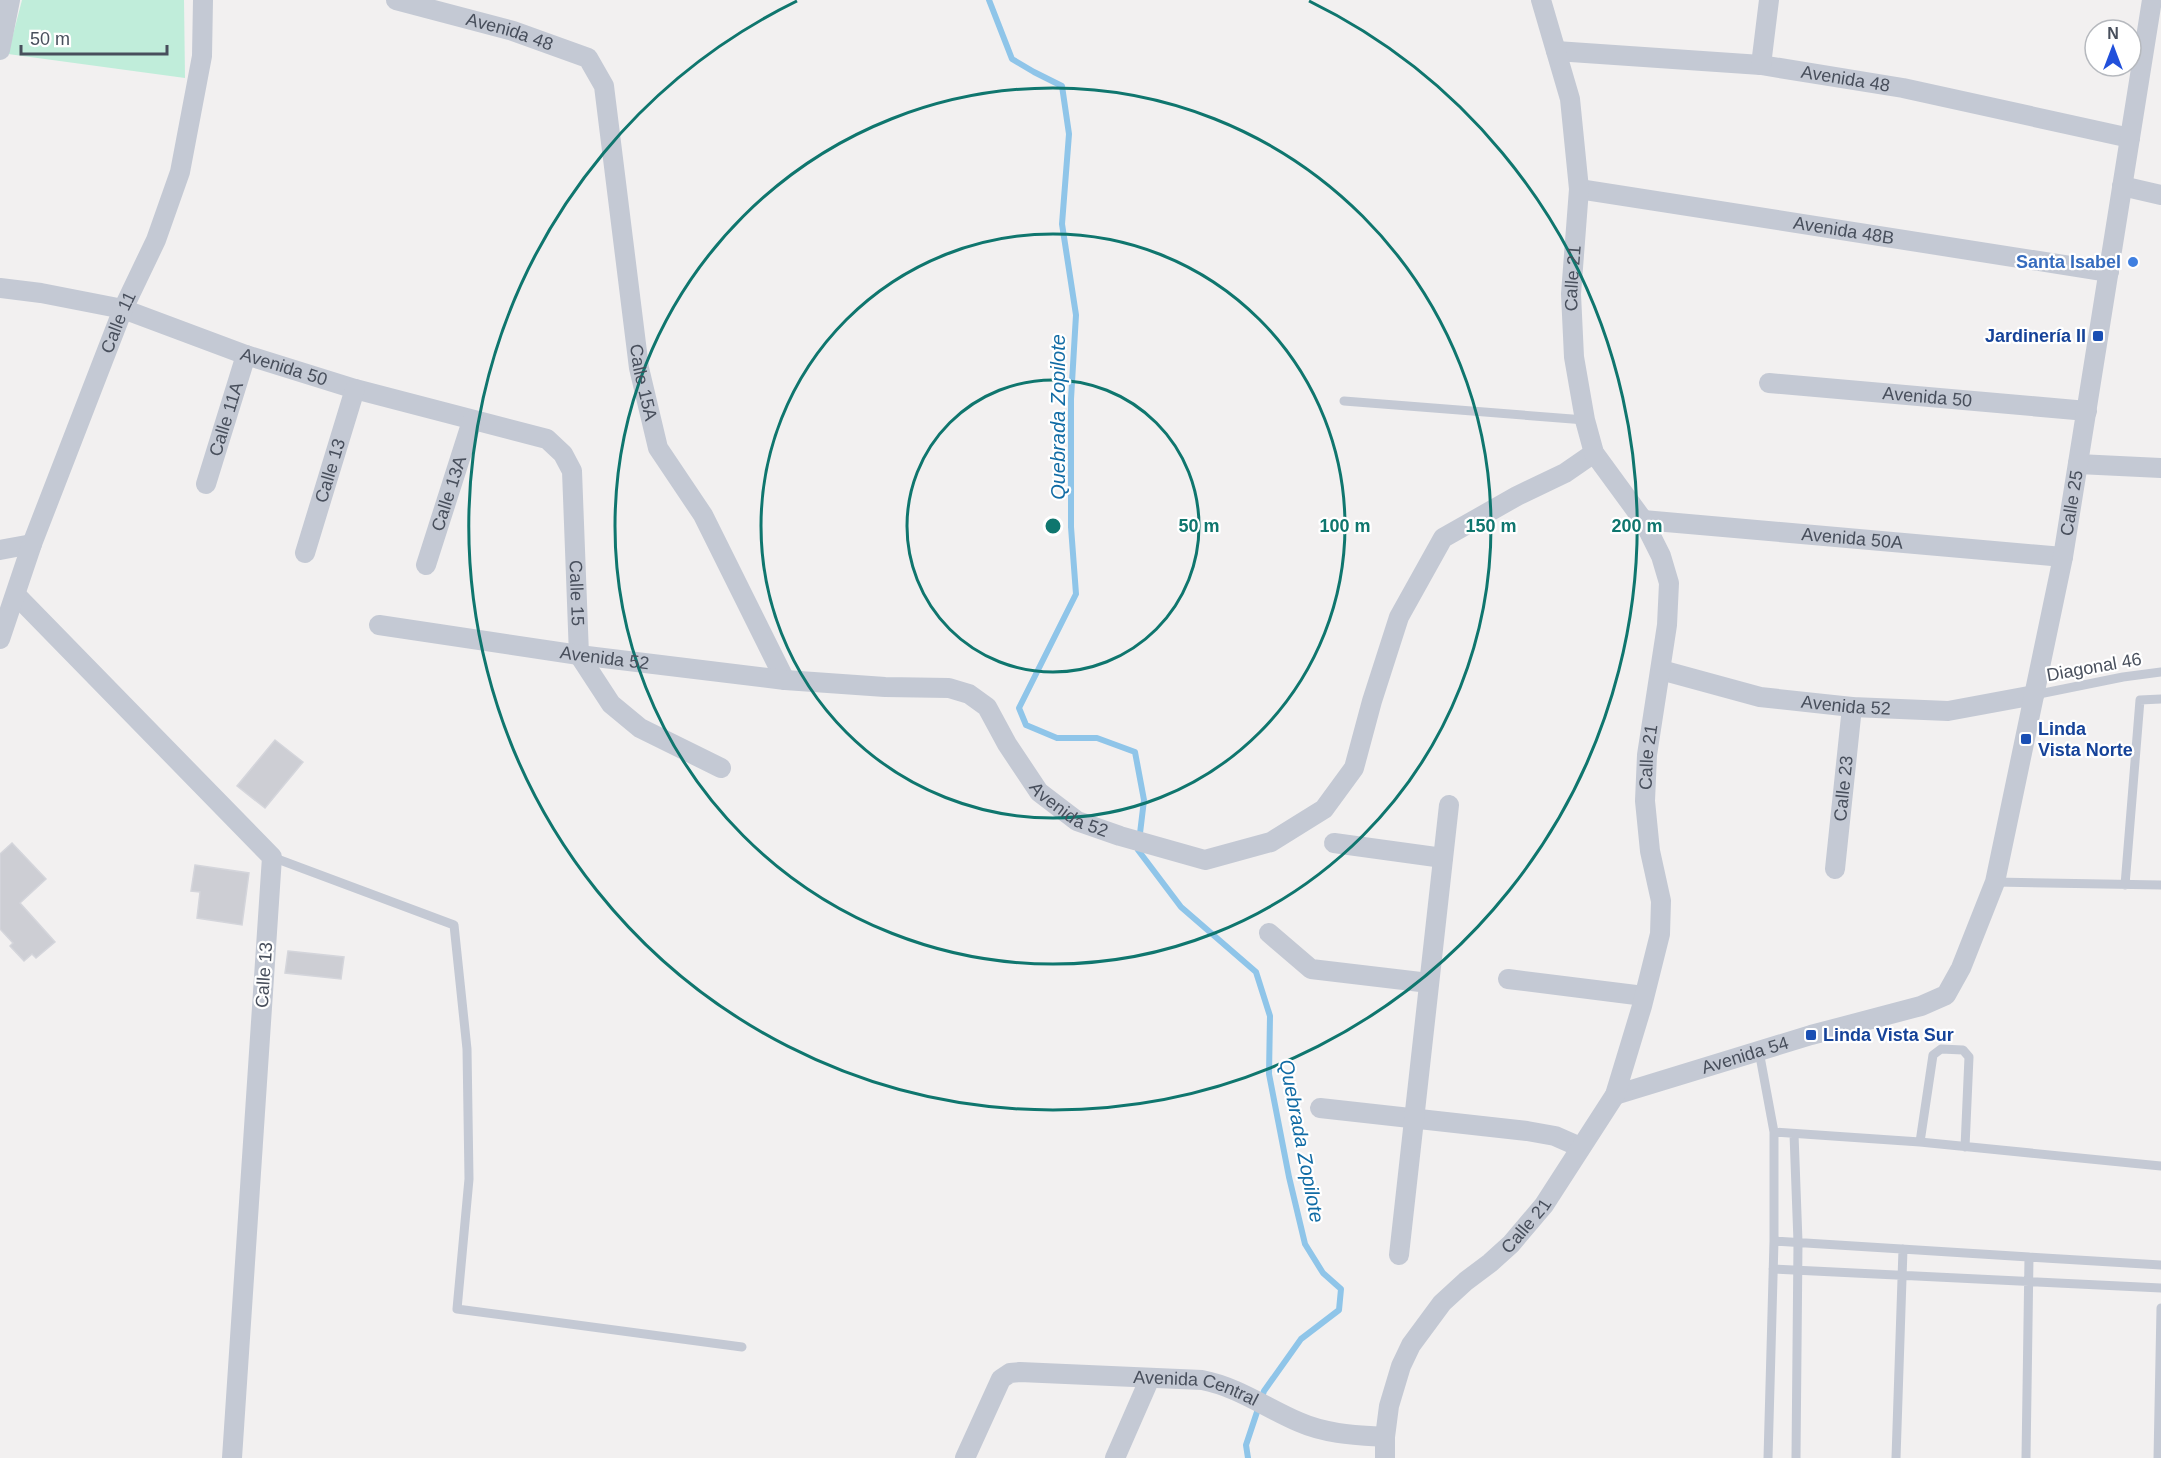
<svg xmlns="http://www.w3.org/2000/svg" width="2161" height="1458" viewBox="0 0 2161 1458" font-family="Arial,sans-serif">
  <rect width="100%" height="100%" fill="#f2f0f0"/>
  <path fill="#c0edda" d="M22,0H184L185,78L8,54Z"/>
  <g fill="none" stroke-linecap="round" stroke-linejoin="round">
    <path stroke="#8fc5e9" stroke-width="6" d="M989,0L1012,59L1034,72L1062,86L1069,134L1062,224L1076,315L1071,399V527L1076,594L1019,708L1026,725L1057,738H1097L1135,752L1144,800L1138,850L1181,907L1256,972L1270,1016L1269,1074L1289,1177L1305,1244L1323,1273L1341,1289L1339,1310L1301,1339L1264,1391L1246,1445L1248,1458"/>
  </g>
  <path fill="#cdced4" stroke="#d4d5db" stroke-width="1.5" d="M275,740L303,762L265,808L237,786Z
    M12,843L46,879L20,903L55,942L36,958L32,954L24,961L10,946L13,943L0,929V854Z
    M195,865L249,873L242,925L197,918L200,892L191,891Z
    M288,951L344,957L341,979L285,973Z"/>
  <g fill="none" stroke-linecap="round" stroke-linejoin="round">
    <path stroke="#c4c9d4" stroke-width="9" d="M1344,401L1585,420
      M2034,695L2123,677L2161,672
      M272,857L454,925L467,1049L469,1179L457,1309L742,1347
      M1995,882L2161,885
      M2125,885L2140,700L2161,699
      M1759,1051L1774,1132V1241L1768,1458
      M1774,1132L1920,1142L2161,1166
      M1794,1134L1798,1242L1796,1458
      M1920,1142L1933,1055L1941,1049L1963,1050L1969,1057L1965,1147
      M1774,1241L2029,1257L2026,1458
      M2029,1257L2161,1265
      M1773,1269L2161,1288
      M1896,1458L1903,1249
      M2158,1458L2161,1308"/>
    <g stroke="#c4c9d4" stroke-width="20">
      <path id="s1" d="M396,0L513,31L588,58L604,86L639,368L658,448L703,515L785,680"/>
      <path d="M0,50L10,0"/>
      <path id="s2" d="M1556,51L1761,65L1903,88L2130,138"/>
      <path d="M1761,65L1769,0"/>
      <path d="M2122,186L2161,195"/>
      <path id="s3" d="M1579,189L2109,272"/>
      <path id="s4" d="M0,288L41,293L123,309L246,355L355,389L547,439L563,454L572,471L579,655L611,704L640,728L721,768"/>
      <path id="s5" d="M1769,383L2087,411"/>
      <path d="M2078,464L2161,468"/>
      <path id="s6" d="M206,484L246,355"/>
      <path id="s7" d="M1643,520L2063,557"/>
      <path d="M0,550L32,544"/>
      <path id="s8" d="M305,553L355,389"/>
      <path id="s9" d="M426,565L472,421"/>
      <path d="M16,595L272,857L232,1458"/>
      <path id="s10" d="M379,625L579,655L785,680L885,687L949,688L969,694L987,707L1007,744L1039,792L1077,821L1120,836L1205,860L1271,842L1324,809L1354,768L1372,701L1399,617L1443,538L1517,496L1565,473L1594,453"/>
      <path id="s11" d="M0,639L32,544L123,309L156,240L180,172L202,56L203,0"/>
      <path id="s12" d="M1661,670L1760,697L1852,707L1948,711L2034,695"/>
      <path d="M1334,843L1443,858"/>
      <path id="s13" d="M1835,869L1852,707"/>
      <path d="M1269,933L1311,969L1429,983"/>
      <path d="M1508,979L1644,996"/>
      <path id="s14" d="M1615,1095L1811,1035L1921,1006L1946,995L1961,968L1995,882L2063,557L2152,0"/>
      <path d="M1320,1108L1527,1131L1555,1136L1580,1147"/>
      <path d="M1399,1255L1449,805"/>
      <path id="s15" d="M965,1458L1001,1379L1010,1373L1020,1372L1202,1380C1238,1387 1266,1408 1299,1422C1326,1434 1355,1435 1385,1437"/>
      <path d="M1115,1458L1150,1378"/>
      <path id="s16" d="M1385,1458V1437L1389,1406L1401,1366L1411,1345L1442,1303L1466,1281L1490,1263L1511,1244L1544,1205L1615,1095L1642,1006L1660,934L1661,901L1650,851L1645,801L1647,755L1667,625L1669,583L1661,556L1643,520L1594,453L1585,420L1574,357L1571,294L1579,189L1570,99L1541,0"/>
    </g>
  </g>
  <g fill="none" stroke="#0f766e" stroke-width="3">
    <circle cx="1053" cy="526" r="146"/>
    <circle cx="1053" cy="526" r="292"/>
    <circle cx="1053" cy="526" r="438"/>
    <path d="M1309 1A584 584 0 1 1 797 1"/>
  </g>
  <circle fill="#3f7fe0" stroke="#fff" stroke-width="2" cx="2133" cy="262" r="6"/>
  <g fill="#1a4fb4" stroke="#fff" stroke-width="2">
    <rect x="2092" y="330" width="12" height="12" rx="3"/>
    <rect x="2020" y="733" width="12" height="12" rx="3"/>
    <rect x="1805" y="1029" width="12" height="12" rx="3"/>
  </g>
  <g text-anchor="middle" dominant-baseline="central" stroke-width="4.5" stroke-linejoin="round" paint-order="stroke">
    <g font-size="18" fill="#484f5c" stroke="#fff">
      <text stroke="none"><textPath href="#s1" startOffset="118">Avenida 48</textPath></text>
      <text stroke="none"><textPath href="#s2" startOffset="291">Avenida 48</textPath></text>
      <text stroke="none"><textPath href="#s3" startOffset="268">Avenida 48B</textPath></text>
      <text stroke="none"><textPath href="#s16" startOffset="1292">Calle 21</textPath></text>
      <text stroke="none"><textPath href="#s11" startOffset="338">Calle 11</textPath></text>
      <text stroke="none"><textPath href="#s4" startOffset="296">Avenida 50</textPath></text>
      <text stroke="none"><textPath href="#s1" startOffset="532">Calle 15A</textPath></text>
      <text stroke="none"><textPath href="#s5" startOffset="159">Avenida 50</textPath></text>
      <text stroke="none"><textPath href="#s6" startOffset="68">Calle 11A</textPath></text>
      <text stroke="none"><textPath href="#s8" startOffset="86">Calle 13</textPath></text>
      <text stroke="none"><textPath href="#s9" startOffset="75">Calle 13A</textPath></text>
      <text stroke="none"><textPath href="#s14" startOffset="856">Calle 25</textPath></text>
      <text stroke="none"><textPath href="#s7" startOffset="210">Avenida 50A</textPath></text>
      <text stroke="none"><textPath href="#s4" startOffset="732">Calle 15</textPath></text>
      <text stroke="none"><textPath href="#s10" startOffset="228">Avenida 52</textPath></text>
      <text transform="translate(2094 667) rotate(-10)">Diagonal 46</text>
      <text stroke="none"><textPath href="#s12" startOffset="189">Avenida 52</textPath></text>
      <text stroke="none"><textPath href="#s16" startOffset="788">Calle 21</textPath></text>
      <text stroke="none"><textPath href="#s13" startOffset="81">Calle 23</textPath></text>
      <text stroke="none"><textPath href="#s10" startOffset="752">Avenida 52</textPath></text>
      <text transform="translate(264 975) rotate(-86)">Calle 13</text>
      <text stroke="none"><textPath href="#s14" startOffset="136">Avenida 54</textPath></text>
      <text stroke="none"><textPath href="#s16" startOffset="284">Calle 21</textPath></text>
      <text stroke="none"><textPath href="#s15" startOffset="285">Avenida Central</textPath></text>
    </g>
    <g font-size="18" font-weight="bold" fill="#366cbe" stroke="#fff" text-anchor="end">
      <text x="2121" y="262">Santa Isabel</text>
    </g>
    <g font-size="18" font-weight="bold" fill="#164399" stroke="#fff" text-anchor="start">
      <text x="2086" y="336" text-anchor="end">Jardinería II</text>
      <text x="2038" y="729">Linda<tspan x="2038" dy="21">Vista Norte</tspan></text>
      <text x="1823" y="1035">Linda Vista Sur</text>
    </g>
    <g font-size="20" font-style="italic" fill="#126ca5" stroke="#fff">
      <text transform="translate(1058 417) rotate(-90)">Quebrada Zopilote</text>
      <text transform="translate(1302 1141) rotate(79)">Quebrada Zopilote</text>
    </g>
  </g>
  <circle cx="1053" cy="526" r="9" fill="#0f766e" stroke="#fff" stroke-width="3"/>
  <g font-size="18" text-anchor="middle" font-weight="bold" fill="#0f766e" stroke="#fff" stroke-width="4.5" stroke-linejoin="round" paint-order="stroke">
    <text x="1199" y="532">50 m</text>
    <text x="1345" y="532">100 m</text>
    <text x="1491" y="532">150 m</text>
    <text x="1637" y="532">200 m</text>
  </g>
  <g transform="translate(2113 48)"><circle r="28" fill="#ffffff" stroke="#b6b9be" stroke-width="1.5"/>
  <path d="M0-4.5L10 22L0 15L-10 22Z" fill="#2150db"/>
  <text y="-9" font-size="16" font-weight="bold" text-anchor="middle" fill="#484f5c">N</text>
  </g>
  <path d="M21 45v9h146v-9" fill="none" stroke="#484f5c" stroke-width="3"/>
  <text x="30" y="45" font-size="18" fill="#484f5c" stroke="#ffffff" stroke-width="4.5" paint-order="stroke">50 m</text>
</svg>
